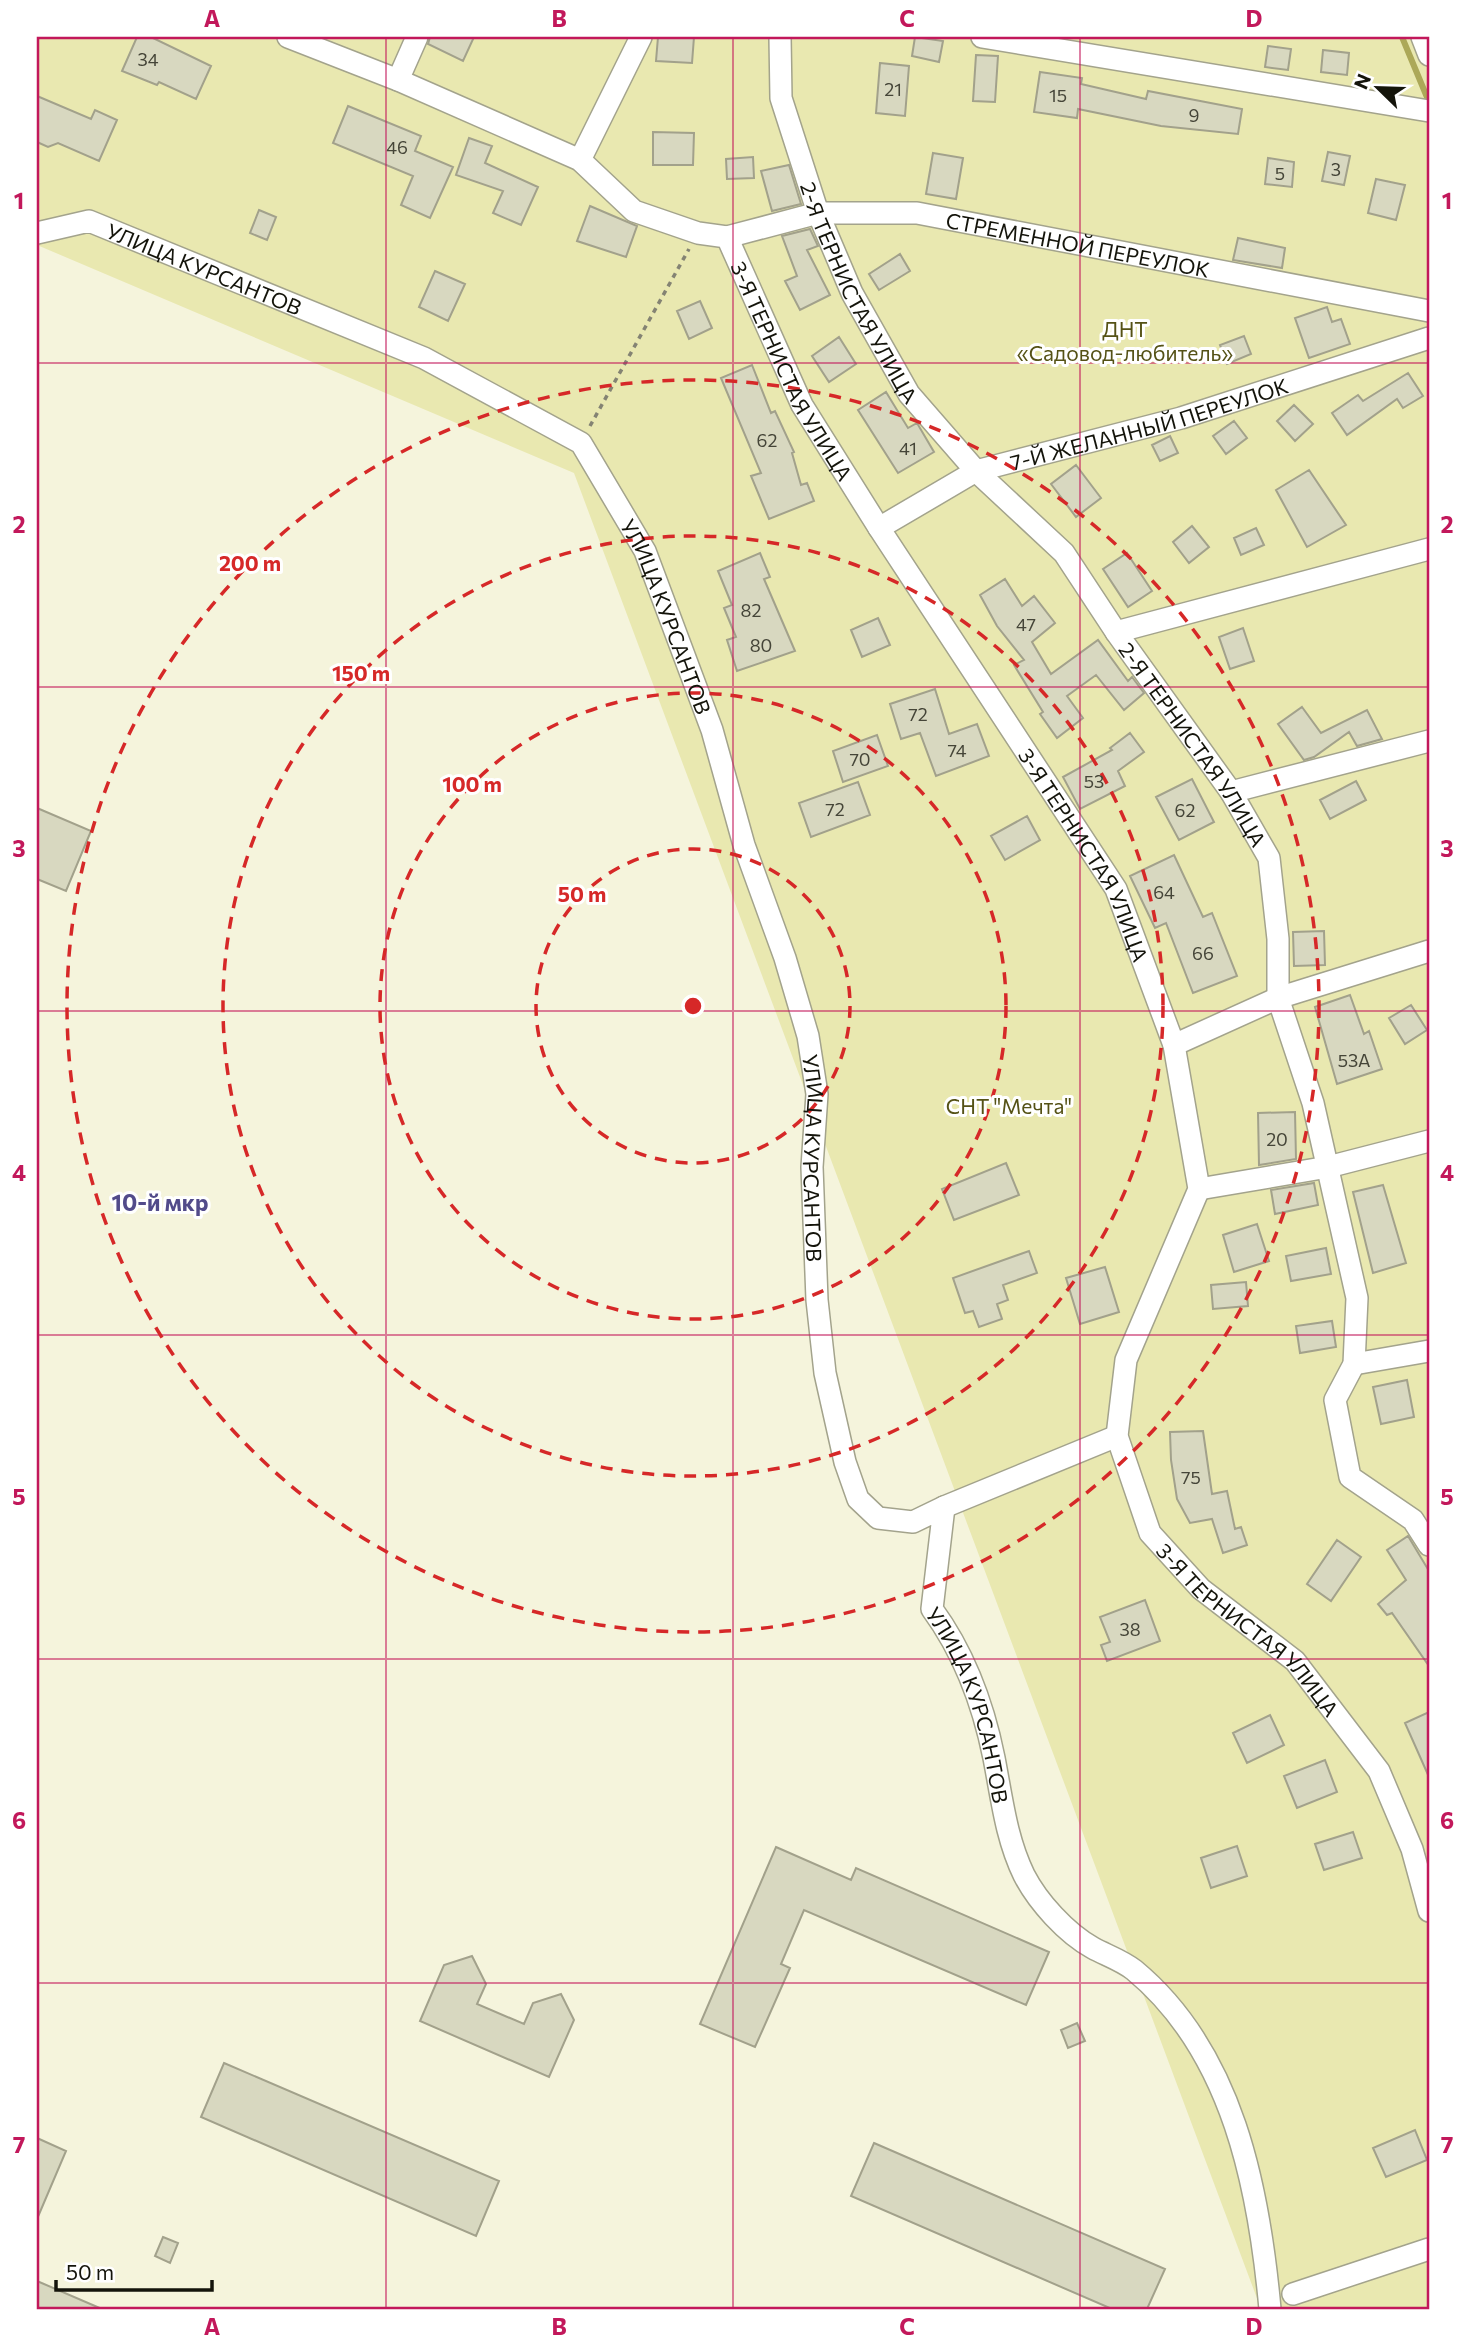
<svg xmlns="http://www.w3.org/2000/svg" width="1466" height="2346" viewBox="0 0 1466 2346" font-family="Commissioner,sans-serif">
  <rect width="100%" height="100%" fill="#f5f4dc"/>
  <path fill="#e9e8b0" d="M37,37H1429V2309H1261L574,473L37,245Z"/>
  <g fill="none" stroke-linecap="round" stroke-linejoin="round">
    <path stroke="#aca858" stroke-width="6" d="M1402,37L1429,102"/>
  </g>
  <path fill="#d8d8c0" stroke="#a2a18b" stroke-width="2" d="M137,37H151L211,66L196,99L159,82L157,85L122,71Z
    M430,37H474L463,61L428,44Z
    M658,37H694L692,63L656,61Z
    M915,37L943,41L939,62L912,56Z
    M1268,46L1291,49L1288,70L1265,67Z
    M1323,50L1349,53L1347,75L1321,72Z
    M976,55L998,56L995,102L973,101Z
    M880,63L909,66L905,116L876,113Z
    M1040,72L1082,78L1081,84L1146,99L1148,91L1242,109L1238,134L1161,126L1078,109L1077,118L1034,112Z
    M37,96L91,119L95,110L117,120L99,161L58,143L48,147L37,142Z
    M348,106L421,136L415,151L453,167L430,218L401,205L413,176L333,143Z
    M653,132L694,133L693,165H653Z
    M469,138L492,146L485,163L538,187L521,225L493,213L503,191L456,175Z
    M1328,152L1350,156L1344,185L1322,181Z
    M933,153L963,158L956,199L926,194Z
    M753,157L754,178L727,179L726,159Z
    M1268,158L1294,162L1292,187L1265,184Z
    M789,165L801,204L772,211L761,171Z
    M1376,179L1405,185L1396,220L1368,213Z
    M590,206L637,226L626,257L577,241Z
    M259,210L276,217L267,240L250,233Z
    M810,229L818,246L807,250L830,295L800,310L785,281L797,276L782,236Z
    M1238,238L1285,248L1282,268L1233,260Z
    M900,254L910,271L879,290L869,274Z
    M435,271L465,284L448,321L419,307Z
    M700,301L712,328L689,339L677,311Z
    M1327,307L1332,322L1341,319L1350,344L1309,358L1295,318Z
    M1244,336L1251,354L1227,364L1220,345Z
    M839,337L856,364L829,382L812,356Z
    M752,365L771,413L775,411L794,452L792,453L801,485L807,483L814,501L769,519L751,476L761,473L721,378Z
    M1408,373L1423,396L1403,408L1397,399L1347,435L1332,413L1358,395L1363,401Z
    M886,392L908,428L917,423L934,452L898,473L858,410Z
    M1294,405L1313,424L1295,441L1277,421Z
    M1234,421L1247,438L1226,454L1213,436Z
    M1170,436L1178,453L1160,461L1152,445Z
    M1076,465L1101,498L1076,517L1051,484Z
    M1309,470L1346,525L1307,547L1276,490Z
    M1192,526L1209,547L1189,563L1173,542Z
    M1256,528L1264,545L1241,555L1234,538Z
    M760,553L770,577L764,579L795,651L737,671L727,640L736,637L724,608L732,605L718,571Z
    M1127,553L1152,591L1128,607L1103,569Z
    M1005,579L1022,606L1034,596L1055,623L1032,642L1051,674L1098,640L1128,681L1132,677L1144,693L1124,710L1096,675L1067,696L1083,718L1057,738L1040,714L1043,712L1014,665L1024,660L997,626L980,595Z
    M878,618L890,645L862,657L851,630Z
    M1243,628L1254,661L1230,669L1219,637Z
    M935,689L949,734L977,724L989,756L936,776L920,733L901,739L890,704Z
    M1302,707L1321,733L1367,710L1382,739L1357,746L1349,732L1314,757L1304,760L1278,724Z
    M1130,733L1144,752L1118,771L1125,786L1080,809L1063,777L1112,750L1110,748Z
    M877,735L888,766L843,782L833,751Z
    M1192,779L1214,822L1179,840L1156,797Z
    M1356,781L1366,800L1330,819L1320,800Z
    M858,782L870,815L811,837L799,803Z
    M37,808L91,831L66,891L37,879Z
    M1027,816L1040,840L1005,860L991,836Z
    M1174,855L1203,917L1212,913L1237,976L1193,993L1166,923L1155,928L1130,876Z
    M1324,931L1325,965L1294,966L1293,932Z
    M1350,995L1364,1034L1369,1031L1382,1069L1337,1084L1315,1007Z
    M1411,1005L1427,1030L1405,1044L1389,1018Z
    M1295,1112L1296,1159L1259,1165L1258,1113Z
    M1006,1163L1019,1195L954,1220L942,1189Z
    M1314,1183L1318,1205L1275,1214L1271,1190Z
    M1383,1185L1406,1263L1373,1273L1353,1192Z
    M1257,1224L1269,1261L1234,1272L1223,1235Z
    M1326,1248L1331,1274L1291,1281L1286,1256Z
    M1029,1251L1037,1273L1003,1285L1008,1300L997,1304L1002,1319L979,1327L973,1311L965,1313L953,1278Z
    M1105,1267L1119,1312L1080,1324L1066,1278Z
    M1246,1282L1248,1306L1213,1309L1211,1285Z
    M1332,1321L1336,1347L1300,1353L1296,1326Z
    M1407,1380L1414,1417L1381,1424L1373,1387Z
    M1203,1431L1212,1494L1227,1491L1235,1529L1241,1527L1247,1545L1223,1553L1212,1519L1190,1523L1177,1499L1171,1460L1170,1432Z
    M1408,1536L1429,1571V1666L1392,1613L1387,1615L1378,1604L1406,1580L1387,1550Z
    M1337,1540L1361,1557L1331,1601L1307,1584Z
    M1145,1600L1160,1641L1107,1661L1101,1645L1110,1642L1100,1617Z
    M1429,1712V1777L1405,1723Z
    M1270,1715L1284,1745L1247,1763L1233,1733Z
    M1325,1760L1337,1792L1297,1808L1284,1776Z
    M1353,1832L1362,1858L1324,1870L1315,1844Z
    M1237,1846L1247,1876L1211,1888L1201,1858Z
    M776,1847L851,1880L856,1868L1049,1952L1026,2005L804,1910L781,1964L790,1968L755,2047L700,2024Z
    M472,1956L486,1984L477,2004L524,2024L533,2003L561,1994L574,2020L549,2077L420,2021L444,1965Z
    M1077,2023L1085,2041L1068,2048L1061,2030Z
    M224,2063L499,2181L476,2236L201,2117Z
    M1415,2130L1427,2160L1386,2177L1373,2148Z
    M37,2138L66,2151L37,2219Z
    M874,2143L1165,2269L1147,2309H1112L851,2196Z
    M163,2237L178,2243L170,2263L155,2256Z
    M37,2281L102,2309H37Z"/>
  <g fill="none" stroke-linecap="round" stroke-linejoin="round">
    <defs>
      <g id="street">
        <path id="s1" d="M288,37L398,80L580,160L634,211L698,233L727,237L802,405L879,528L1116,889L1174,1045L1199,1189L1126,1360L1117,1436L1150,1533L1201,1589L1295,1661L1379,1771L1412,1849L1429,1911"/>
        <path id="s2" d="M780,37L781,98L818,213L852,293L909,394L976,471L1064,553L1116,632L1231,792L1269,858L1278,939V998L1313,1103L1357,1298L1354,1364L1335,1400L1350,1477L1413,1520L1429,1545"/>
        <path d="M982,37L1429,111"/>
        <path d="M1422,37L1429,55"/>
        <path d="M398,80L417,37"/>
        <path d="M580,160L641,37"/>
        <path id="s3" d="M37,233L89,221L424,358L581,443L645,551L712,730L744,845L785,958L808,1036L817,1094L812,1167L817,1300L825,1373L845,1462L858,1499L878,1518L913,1522L944,1507L932,1609C965,1654 983,1703 994,1758C1002,1799 1006,1838 1024,1875C1038,1902 1066,1933 1093,1948C1106,1955 1123,1961 1134,1970C1233,2052 1259,2188 1270,2309"/>
        <path id="s4" d="M727,237L818,213H917L1429,311"/>
        <path id="s5" d="M879,528L976,471L1181,418L1429,338"/>
        <path d="M1116,632L1429,549"/>
        <path d="M1231,792L1429,741"/>
        <path d="M1174,1045L1278,998L1429,951"/>
        <path d="M1199,1189L1328,1167L1429,1141"/>
        <path d="M1354,1364L1429,1351"/>
        <path d="M944,1507L1117,1436"/>
        <path d="M1293,2294L1429,2249"/>
      </g>
    </defs>
    <use href="#street" stroke="#a3a38c" stroke-width="24"/>
    <path stroke="#848373" stroke-width="3.5" stroke-dasharray="5 5" stroke-linecap="butt" d="M590,426L689,249"/>
    <use href="#street" stroke="#fff" stroke-width="21"/>
  </g>
  <path fill="none" stroke="#c2185b" stroke-width="2" stroke-opacity="0.55" d="M386,37V2309M733,37V2309M1080,37V2309M37,363H1429M37,687H1429M37,1011H1429M37,1335H1429M37,1659H1429M37,1983H1429"/>
  <g fill="none" stroke="#d62828" stroke-width="3.5" stroke-dasharray="12 9">
    <circle cx="693" cy="1006" r="157"/>
    <circle cx="693" cy="1006" r="313"/>
    <circle cx="693" cy="1006" r="470"/>
    <circle cx="693" cy="1006" r="626"/>
  </g>
  <g text-anchor="middle" dominant-baseline="central" stroke-width="6" stroke-linejoin="round" paint-order="stroke">
    <g font-size="18" fill="#454538">
      <text x="148" y="59">34</text>
      <text x="893" y="89">21</text>
      <text x="1058" y="95">15</text>
      <text x="1194" y="115">9</text>
      <text x="397" y="147">46</text>
      <text x="1336" y="169">3</text>
      <text x="1280" y="173">5</text>
      <text x="767" y="440">62</text>
      <text x="908" y="448">41</text>
      <text x="751" y="610">82</text>
      <text x="1026" y="624">47</text>
      <text x="761" y="645">80</text>
      <text x="918" y="714">72</text>
      <text x="957" y="750">74</text>
      <text x="860" y="759">70</text>
      <text x="1094" y="781">53</text>
      <text x="835" y="809">72</text>
      <text x="1185" y="810">62</text>
      <text x="1164" y="892">64</text>
      <text x="1203" y="953">66</text>
      <text x="1354" y="1060">53А</text>
      <text x="1277" y="1139">20</text>
      <text x="1191" y="1477">75</text>
      <text x="1130" y="1629">38</text>
    </g>
    <g font-size="21" fill="#14140b" stroke="#fff">
      <text stroke="none"><textPath href="#s4" startOffset="357">СТРЕМЕННОЙ ПЕРЕУЛОК</textPath></text>
      <text stroke="none"><textPath href="#s3" startOffset="178">УЛИЦА КУРСАНТОВ</textPath></text>
      <text stroke="none"><textPath href="#s2" startOffset="271">2-Я ТЕРНИСТАЯ УЛИЦА</textPath></text>
      <text stroke="none"><textPath href="#s1" startOffset="637">3-Я ТЕРНИСТАЯ УЛИЦА</textPath></text>
      <text stroke="none"><textPath href="#s5" startOffset="292">7-Й ЖЕЛАННЫЙ ПЕРЕУЛОК</textPath></text>
      <text stroke="none"><textPath href="#s3" startOffset="788">УЛИЦА КУРСАНТОВ</textPath></text>
      <text stroke="none"><textPath href="#s2" startOffset="838">2-Я ТЕРНИСТАЯ УЛИЦА</textPath></text>
      <text stroke="none"><textPath href="#s1" startOffset="1204">3-Я ТЕРНИСТАЯ УЛИЦА</textPath></text>
      <text stroke="none"><textPath href="#s3" startOffset="1354">УЛИЦА КУРСАНТОВ</textPath></text>
      <text stroke="none"><textPath href="#s1" startOffset="2065">3-Я ТЕРНИСТАЯ УЛИЦА</textPath></text>
      <text stroke="none"><textPath href="#s3" startOffset="2004">УЛИЦА КУРСАНТОВ</textPath></text>
    </g>
    <g font-size="21" fill="#555216" stroke="#fff">
      <text x="1125" y="328">ДНТ<tspan x="1125" dy="24">«Садовод-любитель»</tspan></text>
      <text x="1009" y="1105">СНТ "Мечта"</text>
    </g>
    <g font-size="23" font-weight="bold" fill="#524b8a" stroke="#fff">
      <text x="160" y="1202">10-й мкр</text>
    </g>
  </g>
  <circle cx="693" cy="1006" r="10" fill="#d62828" stroke="#fff" stroke-width="3.5"/>
  <g font-size="21" text-anchor="middle" font-weight="bold" fill="#d62828" stroke="#fff" stroke-width="6" stroke-linejoin="round" paint-order="stroke">
    <text x="250" y="571">200 m</text>
    <text x="361" y="681">150 m</text>
    <text x="472" y="792">100 m</text>
    <text x="582" y="902">50 m</text>
  </g>
  <rect width="1466" height="2346" fill="none" stroke="#ffffff" stroke-width="77"/>
  <g transform="translate(1378 88) rotate(293)" stroke="#ffffff" stroke-width="5" paint-order="stroke">
  <path d="M0-5L12 26L0 18L-12 26Z" fill="#14140b"/>
  <text y="-10" font-size="19" font-weight="bold" text-anchor="middle" fill="#14140b">N</text>
  </g>
  <path d="M56 2280v10h156v-10" fill="none" stroke="#14140b" stroke-width="3.5"/>
  <text x="66" y="2280" font-size="21" fill="#14140b" stroke="#ffffff" stroke-width="5" paint-order="stroke">50 m</text>
  <rect x="38" y="38" width="1390" height="2270" fill="none" stroke="#c2185b" stroke-width="2.5"/>
  <g font-size="23" text-anchor="middle" font-weight="bold" fill="#c2185b">
    <text x="212" y="27">A</text>
    <text x="559" y="27">B</text>
    <text x="907" y="27">C</text>
    <text x="1254" y="27">D</text>
    <text x="19" y="209">1</text>
    <text x="1447" y="209">1</text>
    <text x="19" y="533">2</text>
    <text x="1447" y="533">2</text>
    <text x="19" y="857">3</text>
    <text x="1447" y="857">3</text>
    <text x="19" y="1181">4</text>
    <text x="1447" y="1181">4</text>
    <text x="19" y="1505">5</text>
    <text x="1447" y="1505">5</text>
    <text x="19" y="1829">6</text>
    <text x="1447" y="1829">6</text>
    <text x="19" y="2153">7</text>
    <text x="1447" y="2153">7</text>
    <text x="212" y="2335">A</text>
    <text x="559" y="2335">B</text>
    <text x="907" y="2335">C</text>
    <text x="1254" y="2335">D</text>
  </g>
</svg>
